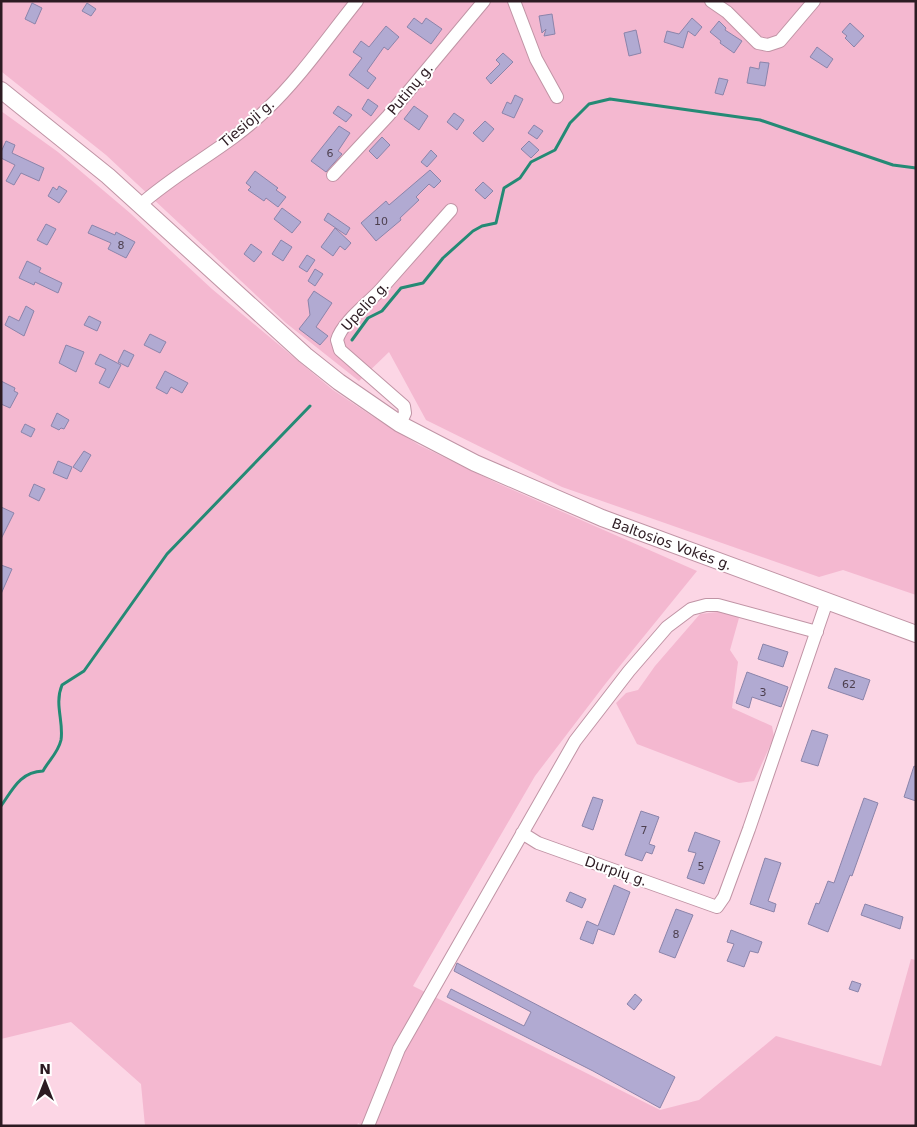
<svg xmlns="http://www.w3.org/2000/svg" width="917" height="1127" viewBox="0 0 917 1127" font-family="'DejaVu Sans',sans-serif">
  <rect width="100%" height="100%" fill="#fcd6e5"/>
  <path fill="#f4b8d0" d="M1,1H916V595L843,570L819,577L562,487L426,420L389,352L359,381L286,323L106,155L2,72Z
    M1,111L58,152L130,213L212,289L333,390L372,416L419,445L497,483L697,571L606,683L535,776L413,986L660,1110L699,1100L776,1036L881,1066L911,959L916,960V1126H363L358,1123L357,1126H145L141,1084L71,1022L1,1039Z
    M726,611L739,618L730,650L738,662L732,708L772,726L774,737L754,781L739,783L637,744L616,703L626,693L638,690L655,666L700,614Z"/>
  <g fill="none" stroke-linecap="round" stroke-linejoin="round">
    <path stroke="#248a75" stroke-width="3" d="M352,340L368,318L382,311L401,288L423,283L443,258L473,231L482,226L496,223L504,188L520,178L531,162L555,150L570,123L589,104L610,99L760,120L893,165L916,168
      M1,806C13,789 20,772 43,771C49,760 58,753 61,740C64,722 54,704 62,685L84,671L167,554L310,406"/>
  </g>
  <path fill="#b1aad2" stroke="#8b84aa" d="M32,3L42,8L35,24L25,19Z
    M87,3L96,9L91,16L82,11Z
    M552,14L555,34L544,36L546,29L542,33L539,16Z
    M414,18L422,24L426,18L442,29L431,44L407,27Z
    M692,18L702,27L695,36L688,31L683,48L664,42L667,31L679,34Z
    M719,21L726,28L725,30L742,41L734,53L720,43L721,41L710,32Z
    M850,23L864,36L854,47L845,38L847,36L842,32Z
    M386,26L399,37L388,50L384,47L367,71L376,78L368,89L349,75L362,58L353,52L361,41L369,47Z
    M636,30L641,53L629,56L624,33Z
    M817,47L833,59L827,68L810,57Z
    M503,53L513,62L491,84L486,78L500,64L496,60Z
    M760,62L769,63L765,86L747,83L750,67L759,69Z
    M719,78L728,80L723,95L715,93Z
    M515,95L523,99L514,118L502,113L507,102L511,104Z
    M368,99L378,106L371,116L362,109Z
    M338,106L352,115L346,122L333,113Z
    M414,106L428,116L419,130L404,119Z
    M454,113L464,120L457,130L447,122Z
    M485,121L494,129L483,142L473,133Z
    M534,125L543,131L537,139L528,133Z
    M339,126L350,133L338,151L342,154L326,172L311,161Z
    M382,137L390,145L377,159L369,151Z
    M6,141L15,145L12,153L44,168L39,181L21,173L14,185L6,181L15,165L1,158V152Z
    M529,141L539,150L531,158L521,149Z
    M431,150L437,156L427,167L421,162Z
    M430,170L441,181L434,188L429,184L416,197L419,200L400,218L401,220L376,241L361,223L386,201L389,205Z
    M255,171L278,188L276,190L286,197L278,207L266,198L264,201L248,190L251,187L246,183Z
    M483,182L493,191L485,199L475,190Z
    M59,186L67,191L59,203L48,196L53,187L57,190Z
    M282,208L301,222L292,233L274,219Z
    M328,213L350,228L346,235L324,220Z
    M46,224L56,229L47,245L37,240Z
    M92,225L115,235L116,232L135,242L126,258L108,249L111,243L88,233Z
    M335,228L351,243L345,250L340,246L333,256L321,247Z
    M281,240L292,247L283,261L272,254Z
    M251,244L262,252L254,262L244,254Z
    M307,255L315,260L307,272L299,267Z
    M27,261L41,268L39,272L62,283L58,293L35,282L34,285L19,278Z
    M315,269L323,274L315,286L308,281Z
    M314,291L332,303L316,327L328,336L320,345L299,329L310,315L308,300Z
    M26,306L34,311L24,336L5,325L9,316L19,321Z
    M89,316L101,322L97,331L84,325Z
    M150,334L166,342L160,353L144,345Z
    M66,345L84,352L76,372L59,363Z
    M124,350L134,355L128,367L118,362Z
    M100,354L121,365L109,388L99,383L106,369L95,364Z
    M165,371L188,383L182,393L171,387L167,394L156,388Z
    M1,381L15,388L14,391L18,393L10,408L1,404Z
    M57,413L69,420L64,429L61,428L59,430L51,426Z
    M25,424L35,429L31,437L21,432Z
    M84,451L91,455L81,472L73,467Z
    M58,461L72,467L67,479L53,473Z
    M34,484L45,489L39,501L29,496Z
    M1,507L14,513L1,539Z
    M1,565L12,569L1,594Z
    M763,644L788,652L783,667L758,659Z
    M835,668L870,680L863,700L828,688Z
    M747,672L788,687L781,707L752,697L749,708L736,703Z
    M812,730L828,735L818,766L801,761Z
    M914,766L916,767V801L904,797Z
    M593,797L603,800L593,830L582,826Z
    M864,798L878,803L852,876L850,875L828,932L808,924L816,903L819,904L828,881L834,883Z
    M641,811L659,817L649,844L655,846L652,854L646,852L642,861L625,855Z
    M695,832L720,841L704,884L687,878L696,853L688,851Z
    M765,858L781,863L768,901L776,904L774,912L750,904Z
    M614,885L630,892L614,935L598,929L593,944L580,939L587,921L598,926Z
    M570,892L586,899L582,908L566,901Z
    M865,904L903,917L900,929L861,915Z
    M676,909L693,915L675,958L659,952Z
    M731,930L762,942L758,953L750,951L744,967L727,961L734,944L727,942Z
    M457,963L675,1077L660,1108L593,1071L447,997L451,989L524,1026L531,1012L454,971Z
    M852,981L861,984L858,992L849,989Z
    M635,994L642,1000L634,1010L627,1004Z"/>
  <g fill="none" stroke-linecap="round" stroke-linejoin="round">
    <defs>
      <path id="minor" d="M514,1L536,59L557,97
        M711,1L727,12L758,43L768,45L780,41L814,1
        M333,175L388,116L484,1
        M140,205C179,170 228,147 266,110C299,79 328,37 357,1
        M400,424L405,413L404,406L340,350L337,340C342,322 370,302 382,288C405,262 428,236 451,210
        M522,833L538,843L717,907L724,897L749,829L827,601
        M368,1126L399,1049L575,741L629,671L667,627L691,609L706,605H718L817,632"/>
      <path id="major" d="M1,90L108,176L305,355L339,382L400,424L475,463L602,518L916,634"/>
    </defs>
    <use href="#minor" stroke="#c094a5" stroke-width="14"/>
    <use href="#major" stroke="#c094a5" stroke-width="18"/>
    <use href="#minor" stroke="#fff" stroke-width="12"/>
    <use href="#major" stroke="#fff" stroke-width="16"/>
  </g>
  <g text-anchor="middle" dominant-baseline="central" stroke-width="4" stroke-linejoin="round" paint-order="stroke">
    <g font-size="11" fill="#4d3f4e">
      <text x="330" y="153">6</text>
      <text x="381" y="221">10</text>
      <text x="121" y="245">8</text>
      <text x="849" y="684">62</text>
      <text x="763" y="692">3</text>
      <text x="644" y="830">7</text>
      <text x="701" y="866">5</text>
      <text x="676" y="934">8</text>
    </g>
    <g font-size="14" fill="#2c1b22" stroke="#fff">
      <text transform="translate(410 89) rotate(-50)">Putinų g.</text>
      <text transform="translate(247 123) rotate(-40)">Tiesioji g.</text>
      <text transform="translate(365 306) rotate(-47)">Upelio g.</text>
      <text transform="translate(672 544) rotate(20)">Baltosios Vokės g.</text>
      <text transform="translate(616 871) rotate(19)">Durpių g.</text>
    </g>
  </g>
  <rect width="917" height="1127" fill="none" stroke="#2c1b22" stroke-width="5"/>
  <g transform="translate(45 1082)" stroke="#ffffff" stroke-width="4" paint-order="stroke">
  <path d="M0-4L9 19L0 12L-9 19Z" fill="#2c1b22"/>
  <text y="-8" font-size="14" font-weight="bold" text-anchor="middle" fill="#2c1b22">N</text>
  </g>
</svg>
